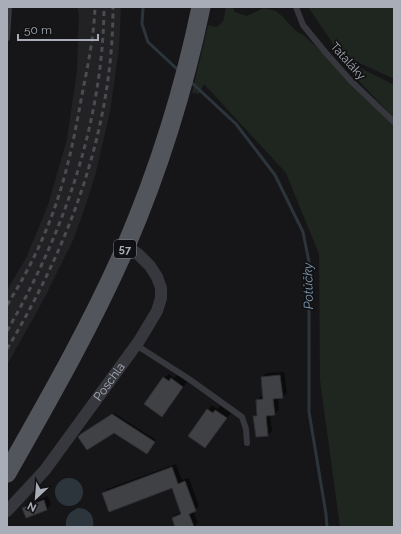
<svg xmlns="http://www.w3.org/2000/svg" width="401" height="534" viewBox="0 0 401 534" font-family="Raleway,sans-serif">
  <rect width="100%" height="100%" fill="#161618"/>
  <path fill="#222225" d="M77,7H121L119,48L110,112L95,176L85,207L74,238L45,297L7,365V290L26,258L48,205L67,139L77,71L79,14Z"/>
  <path fill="#1e261f" d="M226,7H233L235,12L247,16L264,8L276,11L283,17L296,31L303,35L320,50L394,124V527H340L320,380L319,254L286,173L204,84L199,94L192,93L208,25L216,27C227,21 223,17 226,7Z
    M308,7H394V79L340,54Z
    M340,61H347L394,85V118Z"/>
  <path fill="#2c353c" d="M55 492a14 14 0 1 1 28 0a14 14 0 1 1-28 0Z
    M78,508C89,508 95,516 93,527H66C65,517 69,512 78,508Z"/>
  <path fill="#0007" d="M284,372L287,393L282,397L278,398L279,409L275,414H270L272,431L267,435L254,417L258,413L257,401L261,396H264L262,378L266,373Z
    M169,374L174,378L177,375L187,382L166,411L164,378Z
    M212,405L217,409L220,406L231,413L205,447L189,435Z
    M114,413L156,440L148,452L114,431L83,433Z
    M176,464L182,480L189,478L199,506L193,511L198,523L194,527H176L173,518L177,514L181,512L173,487L103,494L107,489Z
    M48,496L51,504L47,509L26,516L23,508L28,504Z"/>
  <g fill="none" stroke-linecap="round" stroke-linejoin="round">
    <path stroke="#2c353c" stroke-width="3" d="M143,7L142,24L148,42L177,69
      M192,83L236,124L275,175L303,232L309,262V412L326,514L327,527"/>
  </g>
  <path fill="#404145" stroke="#303034" d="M280,375L283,398L273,399L275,415L266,416L268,436L256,437L253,416H257L256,400L263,399L261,377Z
    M163,377L169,381L171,378L183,387L162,417L144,404Z
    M207,409L213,413L215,410L227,418L205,448L188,436Z
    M112,414L155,442L147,454L114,433L87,450L78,437L81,434Z
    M172,467L178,484L185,481L196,511L189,514L194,527H175L172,518L181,514L172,488L109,512L102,493Z
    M44,500L47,510L26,518L22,508Z"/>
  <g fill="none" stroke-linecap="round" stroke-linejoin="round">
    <path stroke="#37383d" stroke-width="6" d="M296,7L303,25L326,53L351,81L394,122
      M7,38L9,7
      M136,345L189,379L242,417L246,429L247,443"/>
    <path stroke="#37383d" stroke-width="12" id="s1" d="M7,511L45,470L139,341L157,311L161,298V288L157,277L150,266L138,254L126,246"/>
    <path stroke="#53555c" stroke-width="19" d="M7,473C49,399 92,324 126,246C159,169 184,89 201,7"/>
    <path stroke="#4a4c52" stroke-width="3" stroke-dasharray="5 4" stroke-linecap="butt" d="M7,305C28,272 45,237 57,201C68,168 75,134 81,100C87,69 94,38 95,7
      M7,331C64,233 103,121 104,7
      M7,349C69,246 113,130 113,7"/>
  </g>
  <g text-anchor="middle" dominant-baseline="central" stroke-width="3.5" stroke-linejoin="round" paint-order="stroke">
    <rect fill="#111113" stroke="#7b7e86" stroke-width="1" x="114" y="240" width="22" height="18" rx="3"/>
    <g font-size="11" font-weight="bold" fill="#a8adb8">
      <text x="125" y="249">57</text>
    </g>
    <g font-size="12" fill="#a8adb8" stroke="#111113">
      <text transform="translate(348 61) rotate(48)">Tataláky</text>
      <text stroke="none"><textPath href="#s1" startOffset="165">Poschla</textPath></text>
    </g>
    <g font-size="13" font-style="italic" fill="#7f9bb3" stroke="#111113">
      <text transform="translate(308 286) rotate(-91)">Potůčky</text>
    </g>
  </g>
  <rect width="401" height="534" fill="none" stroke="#a8adb8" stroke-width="16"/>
  <g transform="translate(36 498) rotate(206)" stroke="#111113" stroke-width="3" paint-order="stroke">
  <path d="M0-3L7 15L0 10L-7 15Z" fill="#a8adb8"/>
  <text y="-6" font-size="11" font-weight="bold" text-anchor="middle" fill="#a8adb8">N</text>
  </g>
  <path d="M18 34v6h80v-6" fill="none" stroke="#a8adb8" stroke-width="2"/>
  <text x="24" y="34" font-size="12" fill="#a8adb8" stroke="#111113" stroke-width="3" paint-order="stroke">50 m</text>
</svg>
